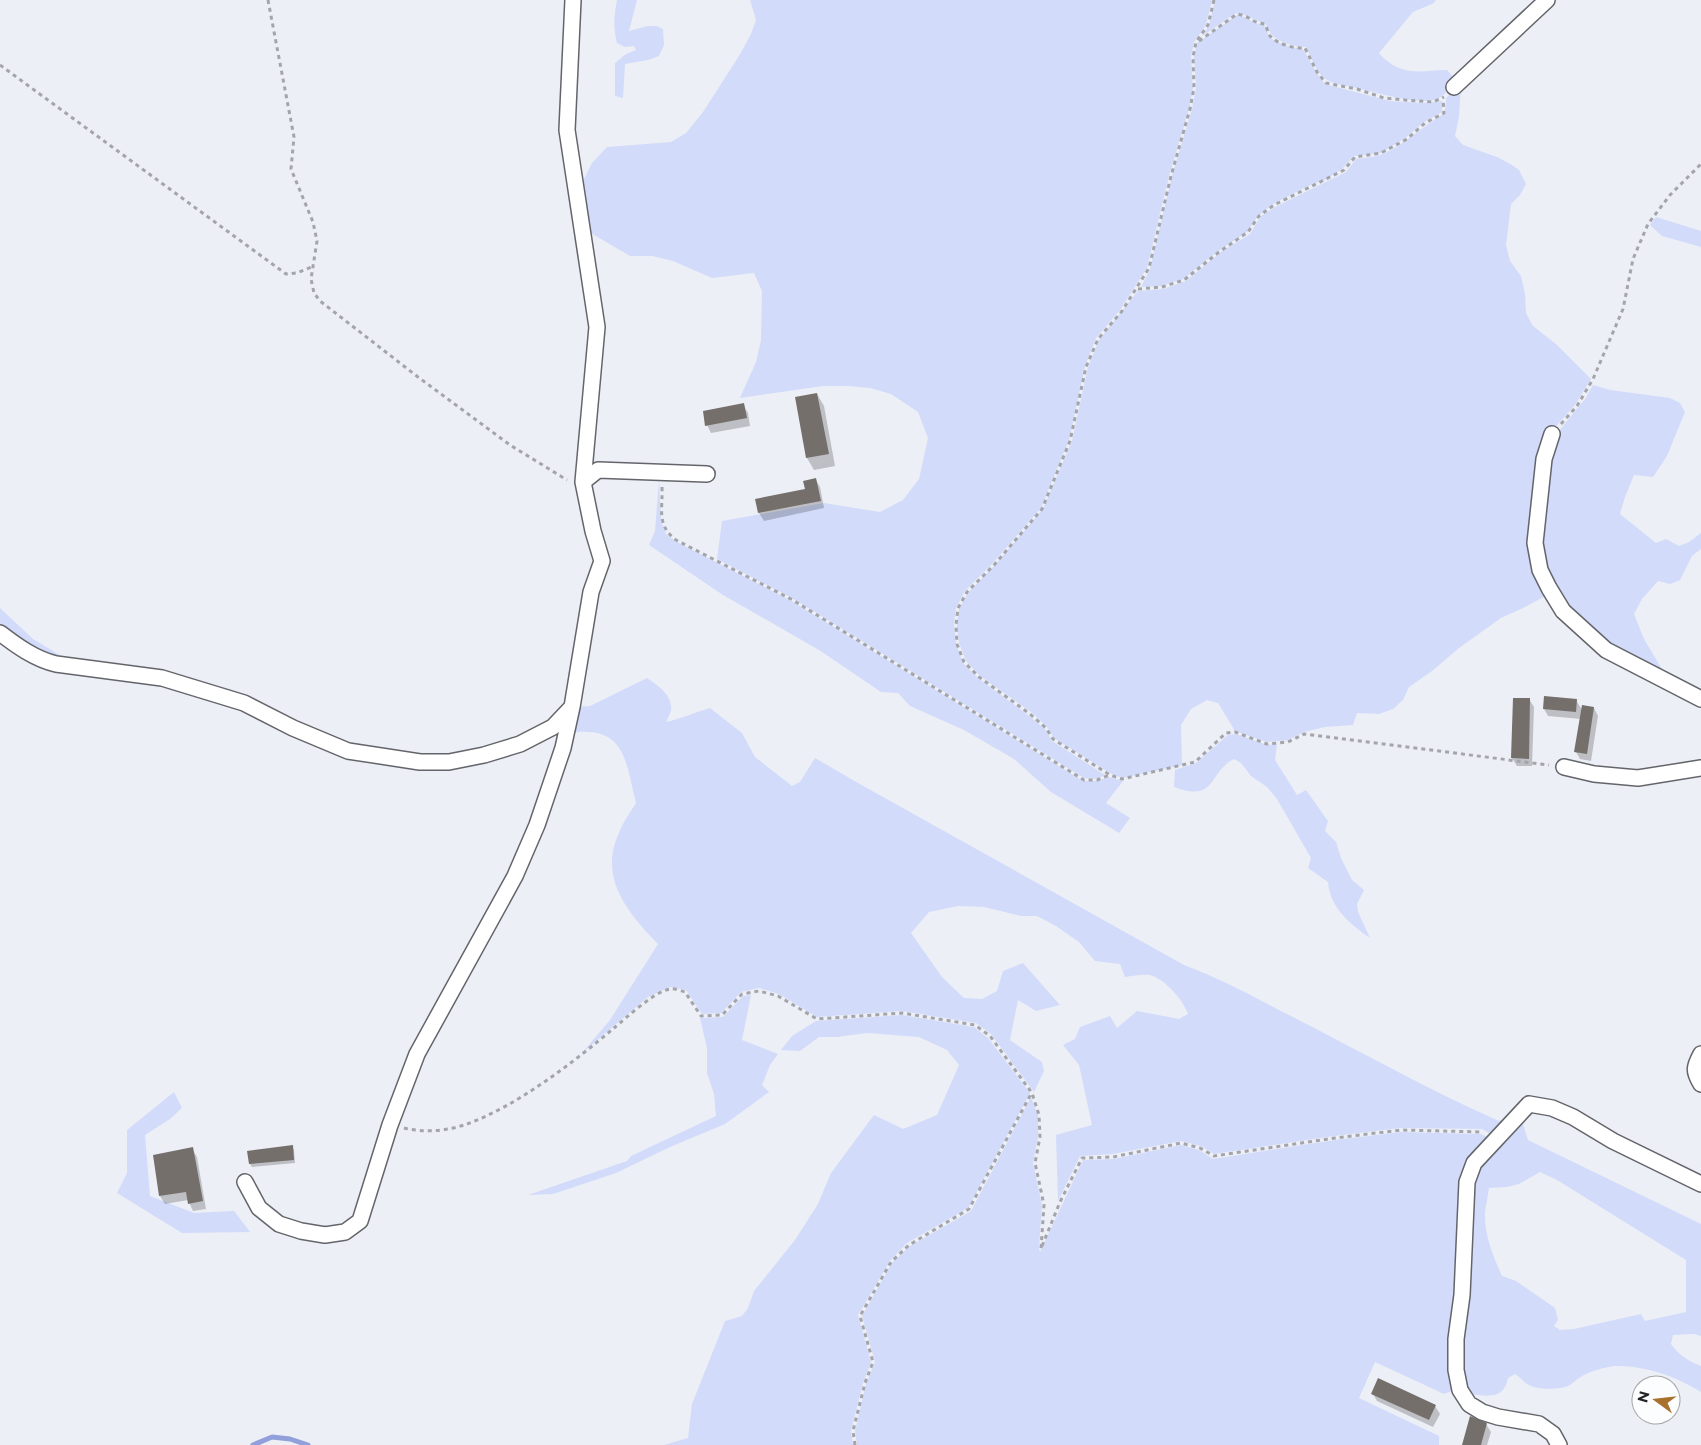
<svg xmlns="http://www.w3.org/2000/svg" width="1701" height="1445" viewBox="0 0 1701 1445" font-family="Montserrat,sans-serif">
  <rect width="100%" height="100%" fill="#edeff6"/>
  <path fill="#d2dbfa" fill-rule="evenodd" d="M617,0H637L629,31L648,26H657L663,29L664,45L659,56L648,60L625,64L623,98L615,96V63L626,54L636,50L634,46L625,47L617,43C613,28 614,15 617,0Z
    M750,0H1212L1206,25L1194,42L1191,57L1193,88L1189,109L1169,176L1147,268L1120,310L1096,338L1085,366L1069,440L1041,508L992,564L965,591L956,608L954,624L956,644L963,663L978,678L1028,715L1045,729L1052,741L1105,775L1097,779L1084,778L792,598L717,559L722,521L824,503L880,512L903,500L919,479L928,438L918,412L891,394L870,388L848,386H823L740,398L756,362L761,340L762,291L754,273L712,278L673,261L652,256H630L584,229L579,189L592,163L607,147L671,142L686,133L703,112L739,56L751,34L756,20Z
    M1215,0H1436L1434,3L1413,12L1379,53C1400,77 1419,71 1447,70L1456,80C1451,84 1447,93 1441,97C1424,108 1375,92 1357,88C1347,85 1336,85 1327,80C1317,74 1311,57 1306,47C1296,47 1279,43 1271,34C1269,32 1267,26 1265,23C1253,21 1248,14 1236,13L1202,36L1209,26Z
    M1237,15C1249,17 1252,24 1264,25L1270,38L1284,45L1304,50L1316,72L1325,84L1390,101L1424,103L1442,101V112L1424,122L1405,138L1381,153L1354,156L1342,169L1327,179L1308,186L1273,204L1258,216L1247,232L1218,251L1183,279L1161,286L1141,287L1150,269L1172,176L1192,109L1196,88L1194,57L1197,43Z
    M1461,83L1459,117L1455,136L1463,145L1497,157L1512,165L1519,170L1526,184L1520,195L1511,204L1506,245L1510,261L1521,276L1525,294L1526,313L1533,326L1556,344L1591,379L1575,405L1551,432L1534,529L1549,594L1521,609L1501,618L1459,648L1432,671L1409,687L1403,700L1393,709L1379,714L1357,713L1353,725L1325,727L1304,732L1288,740L1267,742L1235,731L1218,703L1207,700L1191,709L1181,725L1182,765L1122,778L1110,773L1054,738L1047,727L1031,712L980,676L966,661L959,643L957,625L959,609L968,593L994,566L1043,509L1072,441L1088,367L1099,340L1138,291L1163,289L1186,281L1221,252L1250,234L1261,216L1275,207L1346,172L1356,159C1364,158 1375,157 1383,154C1405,144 1423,126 1445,113L1446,98Z
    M1656,217L1701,231V247L1662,236L1650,225Z
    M1593,385L1610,390L1670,398L1680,403L1685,412L1667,456L1653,477L1634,475L1625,497L1620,514L1656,543L1666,539L1679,546L1689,542L1701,533V549L1692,556L1680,580L1670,584L1658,581L1642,599L1634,614L1644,639L1666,676L1607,646L1590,631L1555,591L1540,547L1553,441L1558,432L1585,399Z
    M659,479L661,521L666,534L675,541L790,600L1083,781H1097L1109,777L1123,781L1106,803L1130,818L1119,833L1051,792L1014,759L964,730L910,706L898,693L881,692L819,650L723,595L649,545L655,531Z
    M0,608L33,639L68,660C37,652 25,644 0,626Z
    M647,678C657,685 673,695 671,710C670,714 668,718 666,722C681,719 695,712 710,708L742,733L755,757L792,786L800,782L815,758L858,783L1184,965C1216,977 1247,993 1277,1009C1351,1046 1424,1088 1499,1121L1512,1115L1494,1136L1482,1129L1400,1128L1334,1136L1214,1154L1201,1146L1181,1141L1113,1154L1080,1156L1058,1201L1056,1135L1092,1125L1079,1065L1063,1045L1075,1039L1080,1027L1110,1016L1117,1028L1137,1011L1179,1019L1188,1014C1183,1000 1165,979 1150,975C1143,974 1132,976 1125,977L1120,964L1095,961L1079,942L1056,926L1037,916H1021L984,907L958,906L929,912L911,933L942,977L964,998L982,999L997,991L1003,971L1023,963L1060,1005L1036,1011L1018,1000L1010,1040L1042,1062L1044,1071L1034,1092L991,1034L976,1023L902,1011L817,1017L779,994L759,988L741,992L721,1013L702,1014L686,990L670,987L648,997L582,1053L610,1020L658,944C628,913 598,878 619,833C623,822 630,813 636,803C625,758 625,725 568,733L574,707L590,706Z
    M1236,734L1267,745L1277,744L1275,760L1297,795L1306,790L1328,821L1325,831L1336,842L1341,858L1352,880L1364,890L1357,904L1358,912L1370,938C1350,924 1330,908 1328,882L1308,868L1311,858L1277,799L1267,787L1251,776L1241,763L1234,759C1208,772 1217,803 1174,787L1175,770L1196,763L1228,735Z
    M751,995L742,1040L778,1054L770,1065L762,1085L769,1092L725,1124L670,1147L616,1173L553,1194L528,1195L627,1161L631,1156L716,1116L714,1094L707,1073V1048L700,1018L723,1017L743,996Z
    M902,1015L974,1027L988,1038L1030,1093L968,1208L907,1243L890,1261L858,1315L871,1362L863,1383L851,1431L853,1445H664L688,1438L692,1404L725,1321L742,1316L748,1308L754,1291L795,1240L818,1204L831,1173L874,1115L903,1129L937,1115L959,1065L947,1050L919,1037L867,1033L837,1037H819L800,1051L781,1050L792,1036L816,1021Z
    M174,1092L182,1108L170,1119L145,1135L150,1196L194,1213L234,1211L250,1232L182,1233L117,1193L127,1173V1130Z
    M1031,1097L1038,1115V1137L1033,1163L1042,1205L1039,1248L1040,1252L1083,1160L1114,1159L1181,1145L1199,1150L1213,1159L1335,1140L1401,1132L1481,1134L1491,1139L1468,1165L1457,1389L1444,1394L1375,1362L1359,1398L1439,1436V1445H857L855,1431L866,1384L875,1362L862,1316L892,1263L910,1246L971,1211Z
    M1522,1121L1528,1140L1701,1224V1336L1694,1334L1673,1335L1671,1344C1679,1355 1688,1361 1701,1366V1392C1675,1376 1645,1365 1614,1366C1606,1367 1587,1372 1581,1377C1576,1379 1573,1384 1568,1386C1558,1390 1537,1390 1527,1384C1523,1381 1520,1377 1515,1374L1508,1378C1504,1400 1487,1396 1470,1394L1460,1376L1471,1186L1479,1167ZM1540,1172L1557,1180L1686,1260V1312L1645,1321L1641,1314L1574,1329L1560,1330L1554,1326L1558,1320L1555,1308L1516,1281L1502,1276C1493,1256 1484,1234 1485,1212C1486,1204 1488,1196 1489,1188L1507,1187L1519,1184Z"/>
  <path fill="#0003" d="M817,394L824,406L835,466L814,470L807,458L796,398Z
    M743,405L748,413L750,426L711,433L707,425Z
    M816,480L820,487L824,508L764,521L759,513L757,500L806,490Z
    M1529,699L1534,707L1532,766H1517L1512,758Z
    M1576,700L1582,710L1594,708L1598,716L1591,761L1580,759L1576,752L1581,719L1548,716L1544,709Z
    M292,1147L294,1150L295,1163L252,1167L250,1164Z
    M192,1149L197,1157L206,1209L193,1211L188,1200L165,1204L160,1196L154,1156Z
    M1373,1394L1435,1406L1440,1414L1433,1427L1377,1401Z
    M1486,1424L1491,1432L1487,1445H1464Z"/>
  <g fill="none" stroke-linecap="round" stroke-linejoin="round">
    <path stroke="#91a0da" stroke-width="5" d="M253,1445L272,1437L290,1439L308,1445"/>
  </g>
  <path fill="#746f6b" d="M817,393L829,454L806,458L795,397Z
    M744,403L747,418L705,426L703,411Z
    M816,478L821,501L758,513L755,499L805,489L803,481Z
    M1544,696L1577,699L1576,712L1543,709Z
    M1513,698H1530L1529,759L1511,758Z
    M1582,705L1594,707L1587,754L1574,752Z
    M293,1145L294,1160L249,1164L247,1151Z
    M193,1147L203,1201L188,1204L186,1192L159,1196L153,1155Z
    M1378,1378L1436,1405L1429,1420L1371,1394Z
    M1470,1416L1487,1423L1481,1445H1462Z"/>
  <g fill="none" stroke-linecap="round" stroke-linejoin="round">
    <defs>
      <path id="minor" d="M1454,87L1547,0
        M1552,434L1544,459L1535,543L1540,570L1549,588L1563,611L1606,650L1701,699
        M583,482L598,470L707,474
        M0,633C17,646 35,659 56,664L162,678L244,703L293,728L348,751L420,762H449L484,755L520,744L553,727L571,708
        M1564,767L1594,774L1638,778L1701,768
        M1701,1054C1694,1067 1693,1071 1701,1084
        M245,1182L259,1208L279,1224L301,1231L325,1235L345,1232L360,1221L390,1125L417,1054L515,876L537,825L563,748L572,707L591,592L602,561L593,531L583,482L597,327L567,130L573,0
        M1559,1445L1553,1434L1539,1424L1498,1417L1482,1412L1469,1404L1460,1390L1456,1370V1339L1462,1295L1467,1182L1474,1163L1529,1104L1552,1108L1573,1117L1613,1141L1701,1184"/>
    </defs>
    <use href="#minor" stroke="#63656b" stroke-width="18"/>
    <path stroke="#a4a5ab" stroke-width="3" stroke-dasharray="4 4" stroke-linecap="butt" d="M268,0L294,137L291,169L313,222L317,241L311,279L314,293L320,301L418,377L510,445L567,480
      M1214,0L1208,25L1196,42L1193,57L1194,88L1190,109L1171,176L1149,268L1122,311L1098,339L1086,367L1070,441L1042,509L994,565L967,592L958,608L956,625L957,644L964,662L979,677L1030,714L1046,728L1053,739L1110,775L1122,779L1195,762L1226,733L1235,732L1267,744L1288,742L1304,734L1549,765
      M1199,41L1237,14C1250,16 1252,23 1265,24C1267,28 1268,33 1270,36C1277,44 1295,49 1305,48L1317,72L1326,83L1357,89L1384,98L1405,100L1433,102L1444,97
      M0,65L286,274L297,273L314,266
      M1138,289L1162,287L1184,280L1219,252L1248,232L1259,216L1274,205L1344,170L1355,157L1381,153L1407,139L1425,123L1444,113L1443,99
      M1561,424L1577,406L1593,379L1623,309L1633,259L1648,224L1670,195L1701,164
      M662,487C663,509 656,525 676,540L791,599L1084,780H1097L1109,775
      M404,1128C424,1133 448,1131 467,1124C517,1106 574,1062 614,1028C626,1018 655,991 670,989C674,988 681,991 685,992L701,1016L722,1015L742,994L759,991L778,996L817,1019L902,1013L975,1025L990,1036L1032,1093L1039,1115L1040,1137L1035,1163L1044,1205L1041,1249
      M1042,1246L1060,1202L1082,1158L1113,1157L1181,1143L1200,1148L1214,1156L1335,1138L1401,1130L1483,1132
      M855,1445L853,1431L865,1383L873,1362L860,1316L891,1262L909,1245L969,1209L1031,1094"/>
    <use href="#minor" stroke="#fff" stroke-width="15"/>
  </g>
  <g transform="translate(1656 1400) rotate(285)"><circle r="24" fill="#fcfdfe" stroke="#a5a6a7"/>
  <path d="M0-4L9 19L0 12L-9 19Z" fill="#a9712e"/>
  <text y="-8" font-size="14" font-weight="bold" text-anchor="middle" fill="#222325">N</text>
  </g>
</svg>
